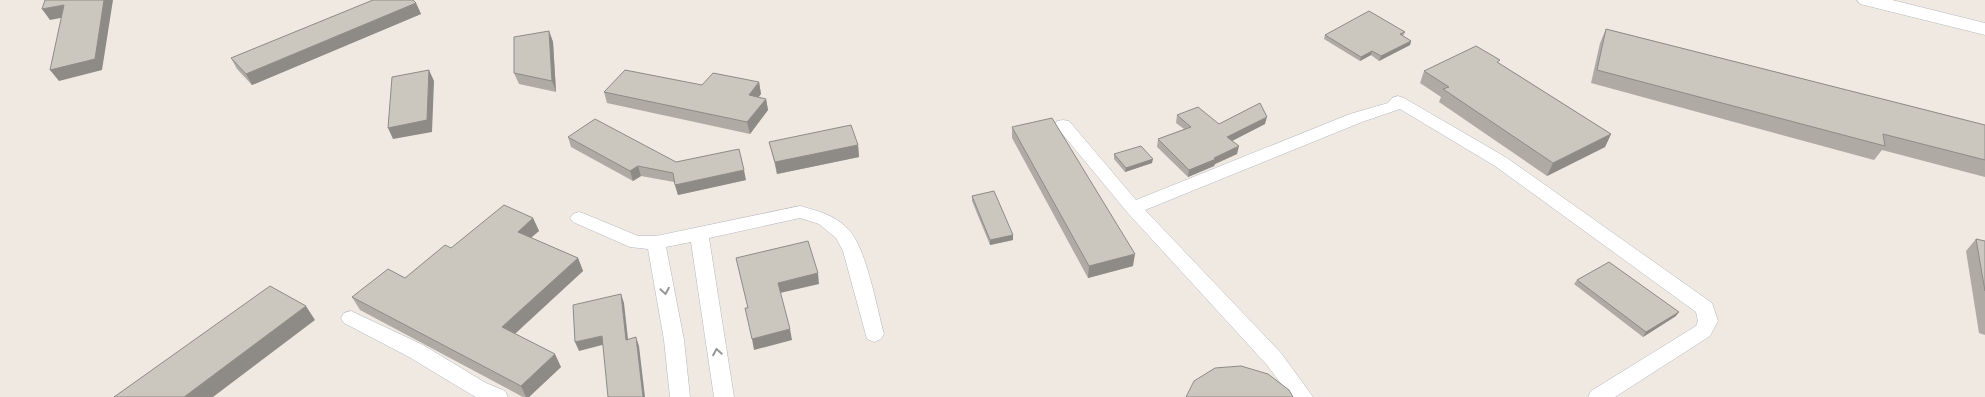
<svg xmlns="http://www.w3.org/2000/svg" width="1985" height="397" viewBox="0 0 1985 397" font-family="'Alegreya Sans',sans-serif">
  <rect width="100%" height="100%" fill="#efe9e1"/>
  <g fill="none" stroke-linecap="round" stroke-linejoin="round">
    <defs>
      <path id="street" d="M1398,96L1404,98L1507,158L1712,303L1718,321L1710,336L1615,397H1588L1591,391L1696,326L1698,321L1696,312L1495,166L1400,109L1362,122L1145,210L1281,353L1313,397H1291L1267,365L1127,212L1055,125L1057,121L1063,120L1069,121L1136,200L1350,114L1388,103L1392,98Z
        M800,206C818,211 835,215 848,229C866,246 877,309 884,334L881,339L874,342L867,339L843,251L836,238L819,224L800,218L709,238L734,397H714L691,242L666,247L684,340L690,397H670L664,340L648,249L630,247L573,222L570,218L573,214L579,212L585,214L638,236H656Z
        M351,311L423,345L486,383L505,391L508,397H476L472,395L409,357L344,323L341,318L344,313Z"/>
      <path id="secondary" d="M1857,0H1892L1985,23V35L1860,4Z"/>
    </defs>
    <use href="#street" stroke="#b4b7c1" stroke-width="1"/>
    <use href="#secondary" stroke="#b4b7c1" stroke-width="1"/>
    <use href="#street" fill="#fff" fill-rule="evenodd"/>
    <use href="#secondary" fill="#fff" fill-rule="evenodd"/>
  </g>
  <path fill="#afaba4" d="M416,3L421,14L252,85L237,69L231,58Z
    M1606,29L1985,125V177L1882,150L1874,160L1591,83L1600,43Z
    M549,31L553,42L556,92L519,84L514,73Z
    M1405,32L1403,36L1411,41L1410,45L1379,61L1371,55L1360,61L1324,39L1325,35Z
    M1499,63L1611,134L1605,147L1547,176L1439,102L1441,97L1420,83L1424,71Z
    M759,82L761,94L758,97L766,99L768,110L750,134L607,103L604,92Z
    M1177,115L1219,124H1265L1232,141L1237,154L1215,164L1214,166L1188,177L1157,147L1158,139L1184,129L1176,123Z
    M1012,127L1133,266L1088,278L1012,138Z
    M568,137L676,162L746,180L678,195L674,182L641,176L633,181L571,147Z
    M769,142L858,145L859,157L777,174L772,153Z
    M1114,154L1152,163L1125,172L1114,159Z
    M972,196L1013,235V240L990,245L972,201Z
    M533,218L539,231L531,238L578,258L583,271L515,334L561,367L529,397H523L360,310L352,297L405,278L451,248Z
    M1976,239L1985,241V335L1979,333L1966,251Z
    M1577,280L1676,316L1643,337L1574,284Z"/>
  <path fill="#8e8b86" d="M104,0H113L102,70L59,81L50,70Z
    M416,3L421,14L252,85L246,74Z
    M64,5L71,16L50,20L42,9Z
    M549,31L553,42L556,92L552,81Z
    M1411,41L1410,45L1379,61L1381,56Z
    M1372,51L1371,55L1360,61L1361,57Z
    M429,70L434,81L432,132L393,139L388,128Z
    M759,82L761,94L751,107L749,95Z
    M766,99L768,110L750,134L747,122Z
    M1267,117L1265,124L1226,144L1227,137Z
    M1611,134L1605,147L1547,176L1553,163Z
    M858,145L859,157L777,174L775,162Z
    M1239,146L1237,154L1215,164L1214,166L1188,177L1189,170Z
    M1153,159L1152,163L1125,172L1126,168Z
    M638,166L641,176L633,181L630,171Z
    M744,170L746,180L678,195L675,185Z
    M533,218L539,231L523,244L518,232Z
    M1013,235V240L990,245V240Z
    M1135,254L1133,266L1088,278L1089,266Z
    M578,258L583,271L508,340L502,327Z
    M818,273L819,284L780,293L778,283Z
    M621,294L624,303L629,348L626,340Z
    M306,306L315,320L213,397H184Z
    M1679,312L1676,316L1643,337L1646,332Z
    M790,329L792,340L754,350L752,339Z
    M602,336L606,344L579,351L575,342Z
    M636,337L639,346L645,397H643Z
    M555,354L561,367L529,397H526L521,386Z"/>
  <path fill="#cbc7bf" stroke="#8e8b86" d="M45,0H104L95,59L50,70L64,5L42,9Z
    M373,0H413L416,3L246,74L231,58Z
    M1369,11L1405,32L1400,34L1411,41L1381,56L1372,51L1361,57L1325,35Z
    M1606,29L1985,125V160L1883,134L1885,146L1597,70Z
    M549,31L552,81L514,73V37Z
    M1476,46L1500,60L1497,62L1611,134L1553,163L1443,89L1449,87L1424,71Z
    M429,70L427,120L388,128L392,77Z
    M625,70L702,85L713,73L759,82L749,95L766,99L747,122L604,92Z
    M1260,103L1267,117L1227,137L1239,146L1214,158L1216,159L1189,170L1158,139L1191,127L1177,115L1198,107L1219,124Z
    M1052,118L1135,254L1089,266L1012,127Z
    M595,119L676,162L739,149L744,170L675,185L673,173L638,166L630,171L568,137Z
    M851,125L858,145L775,162L769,142Z
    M1141,146L1153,159L1126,168L1114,154Z
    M994,191L1013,235L990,240L972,196Z
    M504,205L533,218L518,232L578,258L502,327L555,354L521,386L352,297L388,269L405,278L445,245L451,248Z
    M1976,239L1985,241V291Z
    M808,241L818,273L778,283L790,329L752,339L745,308H748L736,258Z
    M1609,262L1679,312L1646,332L1577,280Z
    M270,286L306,306L184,397H114Z
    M621,294L626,340L636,337L643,397H608L602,336L575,342L573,305Z
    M1241,366L1268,374L1289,390L1293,397H1186L1194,381L1215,368Z"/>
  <defs><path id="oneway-chevron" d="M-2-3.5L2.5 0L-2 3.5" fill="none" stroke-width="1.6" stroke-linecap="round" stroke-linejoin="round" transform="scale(1.25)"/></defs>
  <g stroke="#969696">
    <use href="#oneway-chevron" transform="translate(665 291) rotate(80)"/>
    <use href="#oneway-chevron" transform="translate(717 352) rotate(-99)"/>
  </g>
</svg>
